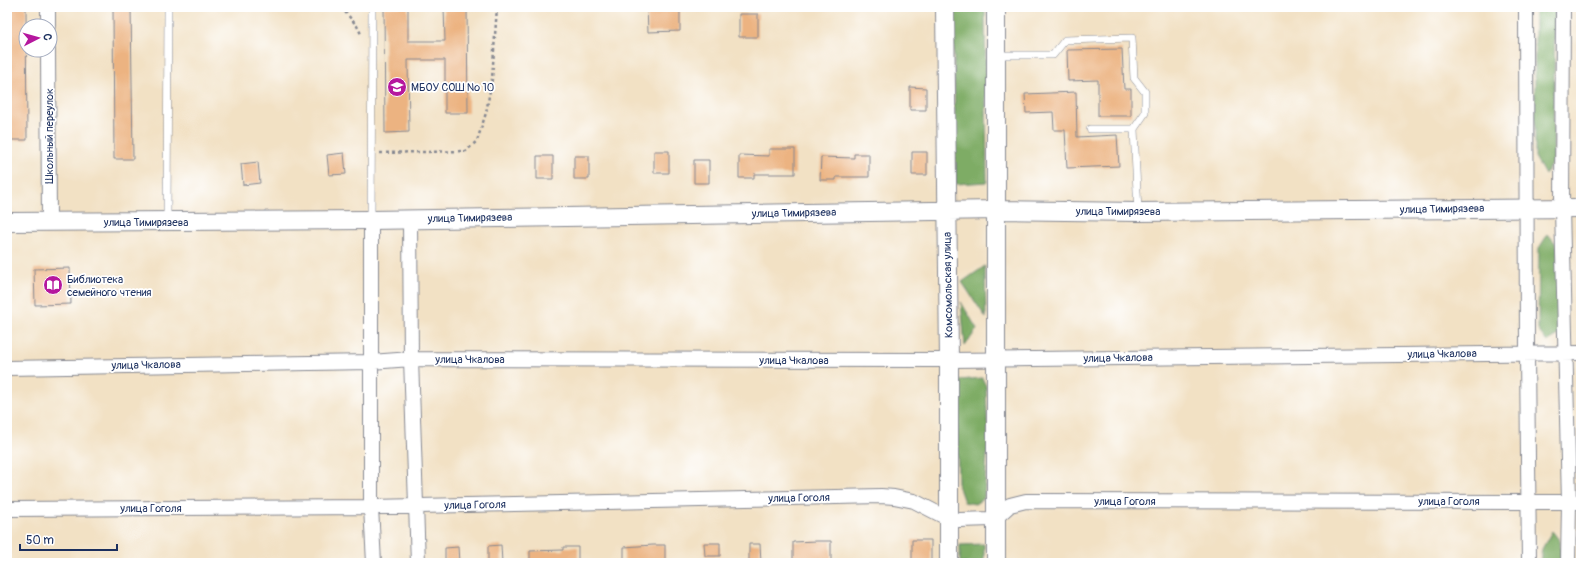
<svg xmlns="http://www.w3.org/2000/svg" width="1588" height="570" viewBox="0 0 1588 570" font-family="Pangolin,sans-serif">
  <rect width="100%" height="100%" fill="#fff"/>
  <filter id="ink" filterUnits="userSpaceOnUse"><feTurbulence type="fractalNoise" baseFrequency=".025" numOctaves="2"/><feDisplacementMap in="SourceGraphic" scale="8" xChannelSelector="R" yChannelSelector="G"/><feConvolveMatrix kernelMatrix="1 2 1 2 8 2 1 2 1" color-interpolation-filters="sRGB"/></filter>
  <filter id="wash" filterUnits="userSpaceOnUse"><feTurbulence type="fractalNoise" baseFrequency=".012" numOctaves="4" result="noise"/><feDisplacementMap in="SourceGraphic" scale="16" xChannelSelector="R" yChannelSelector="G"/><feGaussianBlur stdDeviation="0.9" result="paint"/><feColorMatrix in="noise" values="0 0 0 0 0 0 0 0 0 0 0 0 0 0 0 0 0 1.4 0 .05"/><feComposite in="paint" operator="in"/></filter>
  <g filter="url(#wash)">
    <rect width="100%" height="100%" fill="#f2e1c4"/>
    <path fill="#7eac65" stroke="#4c6e62" d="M953,7H985L987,182L956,184Z
      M1535,7H1555L1553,161L1545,175L1535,157Z
      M1548,234L1557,245L1558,335L1547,342L1538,330L1539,248Z
      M985,266L986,318L962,282Z
      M961,302L977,329L965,346Z
      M982,378L986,386L988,441L984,498L975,504L964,502L958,485L957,407L960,380Z
      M1552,531L1560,541L1561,563H1540L1542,549Z
      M984,544V563H960V545Z"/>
    <g id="blocks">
      <path fill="#ecb381" d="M7,7H26L27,140H7Z
        M113,7H131L133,159H114Z
        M384,7H408V41H445L444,7H467L468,113H445V60H408L409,132L385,133Z
        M647,7H680V31L648,32Z
        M739,14H758V37H739Z
        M1122,49L1124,89H1131V116H1098V80L1068,81L1067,50Z
        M910,87L926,88V110H910Z
        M1076,92L1077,137L1117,135L1119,166L1067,168L1065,130H1054L1053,112L1026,113L1025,94Z
        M769,149H795V174H754V178H739V155L769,156Z
        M654,151H669V173H654Z
        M912,152H927V175H912Z
        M344,153L346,174L329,175L327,155Z
        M854,154H869V177H836V180H820L821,157L854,158Z
        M537,156H553V179H537Z
        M574,156H589V179H574Z
        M694,160H709V183H694Z
        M258,162L260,183L243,185L241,164Z
        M70,268L71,304L35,305L34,269Z
        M912,540H931V563H912Z
        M817,541H831V563H793V542Z
        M704,543H720V556H705Z
        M749,544H760L761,563H749Z
        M501,545L502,563H488V546Z
        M653,545H665V563H624V547Z
        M458,547L459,563H445V548Z
        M563,547H578V563H530V551L563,550Z"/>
    </g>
  </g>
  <g filter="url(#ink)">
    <use href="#blocks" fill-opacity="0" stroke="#868891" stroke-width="1"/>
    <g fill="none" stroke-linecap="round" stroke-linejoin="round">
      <defs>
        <path id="service" d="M997,55H1053L1065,40L1132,38L1134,78L1145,92V113L1134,129L1138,212
          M1090,129H1134
          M371,220L372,7
          M167,221L168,7"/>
        <path id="minor" d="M48,7V26
          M1526,7L1527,353L1529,563
          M1563,7L1562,208L1569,502L1568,563
          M48,50L49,222
          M410,219L411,359L418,563
          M371,220V507L374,563
          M7,368L371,362L411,359L949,360L1581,353
          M7,509L371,507L881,496L894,497L914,501L943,516L959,520L992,519L999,515L1010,505L1026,501L1581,502"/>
        <path id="tertiary" d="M945,7L949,360V563
          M7,222L371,220L997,210L1138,212L1581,208
          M996,563V7"/>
      </defs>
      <use href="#service" stroke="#868891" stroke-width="8"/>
      <use href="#minor" stroke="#868891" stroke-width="16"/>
      <use href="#tertiary" stroke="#868891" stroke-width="20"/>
      <path stroke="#868891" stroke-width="2.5" stroke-dasharray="3 3" stroke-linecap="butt" d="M341,7L357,26L362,36
        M380,153L466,151L477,141L486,113L492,79L497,7"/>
      <use href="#service" stroke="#fff" stroke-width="7"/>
      <use href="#minor" stroke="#fff" stroke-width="14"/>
      <use href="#tertiary" stroke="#fff" stroke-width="18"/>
    </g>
  </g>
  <defs>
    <symbol id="school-disc" viewBox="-11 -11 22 22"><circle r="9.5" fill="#b5179e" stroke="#fff"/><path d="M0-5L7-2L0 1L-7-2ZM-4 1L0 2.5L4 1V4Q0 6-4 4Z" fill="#fff"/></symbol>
    <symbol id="library-disc" viewBox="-11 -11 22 22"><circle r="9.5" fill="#b5179e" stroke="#fff"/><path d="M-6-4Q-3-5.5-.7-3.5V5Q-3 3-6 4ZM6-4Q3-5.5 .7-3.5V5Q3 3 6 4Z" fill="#fff"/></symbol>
  </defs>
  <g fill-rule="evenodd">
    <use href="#school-disc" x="386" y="76" width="22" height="22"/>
    <use href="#library-disc" x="42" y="274" width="22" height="22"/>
  </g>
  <g text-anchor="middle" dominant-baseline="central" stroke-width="3.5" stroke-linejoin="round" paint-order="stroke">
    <g font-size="11" fill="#1b2f5e" stroke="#fff" text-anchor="start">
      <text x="411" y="87">МБОУ СОШ № 10</text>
      <text x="67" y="279">Библиотека<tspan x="67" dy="13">семейного чтения</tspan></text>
    </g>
    <g font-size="11" fill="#1b2f5e" stroke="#fff">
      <text transform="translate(49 136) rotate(-90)">Школьный переулок</text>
      <text transform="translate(1442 209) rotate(-1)">улица Тимирязева</text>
      <text x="1118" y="211">улица Тимирязева</text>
      <text transform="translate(794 213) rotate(-1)">улица Тимирязева</text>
      <text transform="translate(470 218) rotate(-1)">улица Тимирязева</text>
      <text x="146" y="222">улица Тимирязева</text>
      <text transform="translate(948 285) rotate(-91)">Комсомольская улица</text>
      <text transform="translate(1442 354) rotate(-1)">улица Чкалова</text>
      <text transform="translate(1118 358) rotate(-1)">улица Чкалова</text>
      <text x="470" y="359">улица Чкалова</text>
      <text x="794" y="360">улица Чкалова</text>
      <text transform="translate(146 365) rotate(-1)">улица Чкалова</text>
      <text transform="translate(799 498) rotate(-1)">улица Гоголя</text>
      <text x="1125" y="501">улица Гоголя</text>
      <text x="1449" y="501">улица Гоголя</text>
      <text transform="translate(475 505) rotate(-1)">улица Гоголя</text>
      <text x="151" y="508">улица Гоголя</text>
    </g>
  </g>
  <rect width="1588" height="570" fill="none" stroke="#fff" stroke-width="24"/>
  <g transform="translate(38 38) rotate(84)"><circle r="19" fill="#ffffff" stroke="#a4acbf"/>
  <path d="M0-3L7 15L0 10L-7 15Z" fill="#b5179e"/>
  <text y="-6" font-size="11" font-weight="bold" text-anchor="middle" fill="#1b2f5e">С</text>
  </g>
  <path d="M20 544v6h97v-6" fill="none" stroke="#1b2f5e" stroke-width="2"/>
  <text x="26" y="544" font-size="12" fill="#1b2f5e" stroke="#ffffff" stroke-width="3" paint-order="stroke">50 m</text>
</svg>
